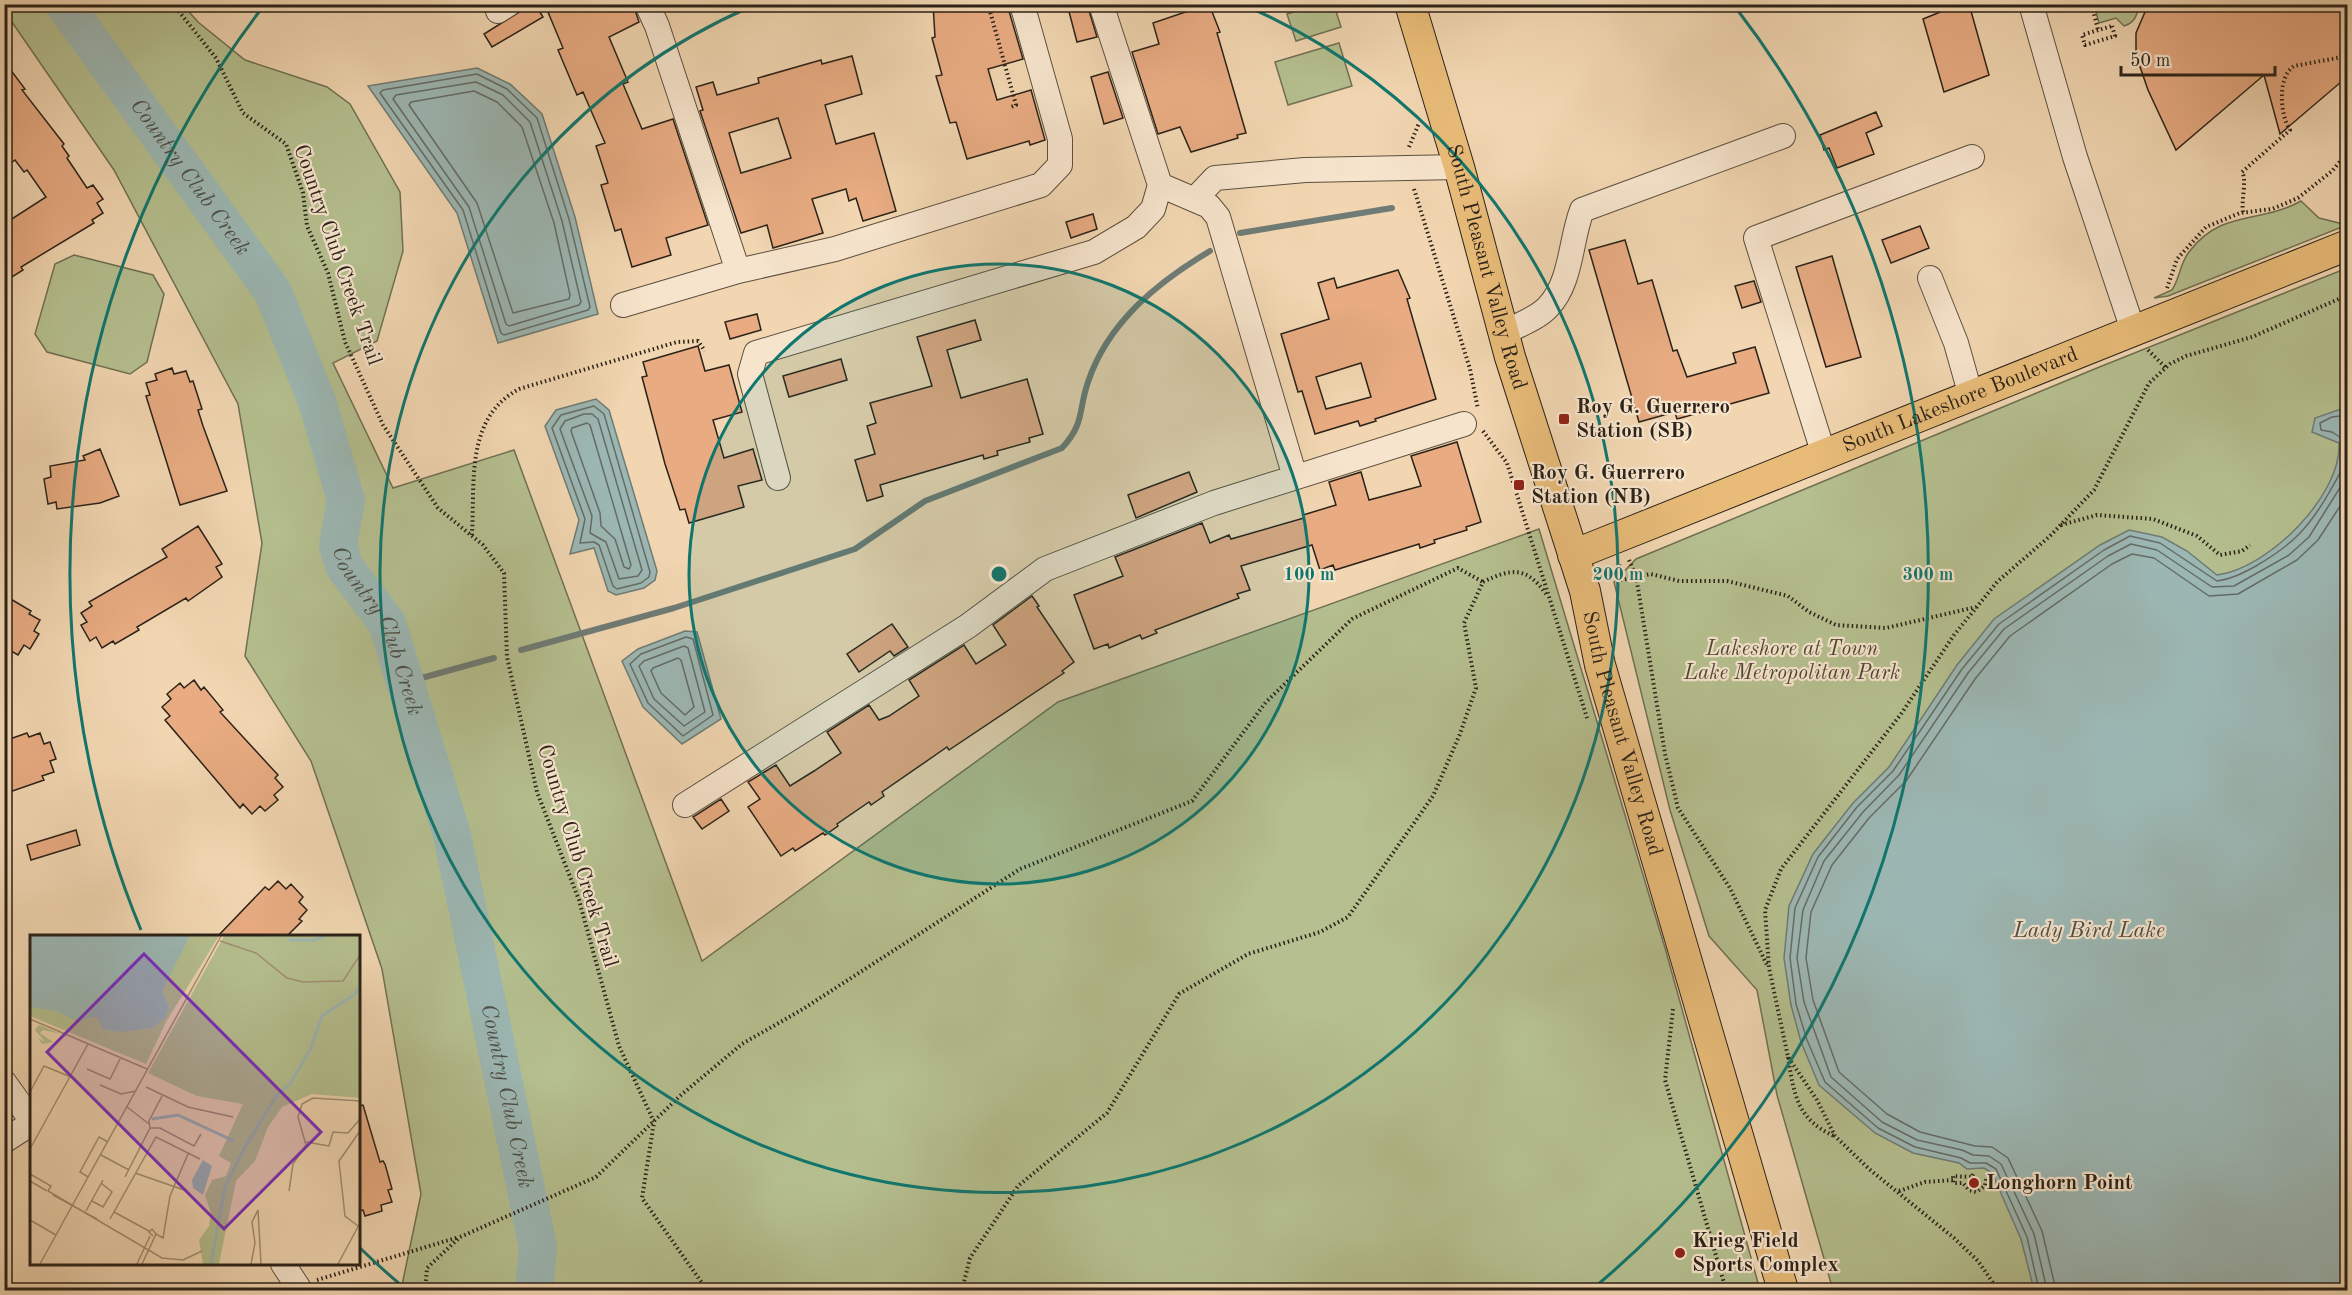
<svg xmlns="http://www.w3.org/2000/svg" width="2352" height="1295" viewBox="0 0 2352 1295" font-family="'Old Standard TT',serif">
  <rect width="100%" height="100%" fill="#f1d6b1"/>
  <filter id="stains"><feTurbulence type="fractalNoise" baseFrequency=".00333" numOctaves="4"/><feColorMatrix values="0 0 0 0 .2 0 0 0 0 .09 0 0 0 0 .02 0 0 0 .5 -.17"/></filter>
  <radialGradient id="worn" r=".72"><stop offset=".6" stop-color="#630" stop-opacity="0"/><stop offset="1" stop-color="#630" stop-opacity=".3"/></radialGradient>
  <path fill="#b5bf8f" stroke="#707054" stroke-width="1.5" d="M4,5H183L198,22L245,60L327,87L350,104L400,192L403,251L377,341L333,363L393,488L514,450L702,961L1058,702L1539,529L1665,948L1760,1290H401L421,1194L382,969L311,761L245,656L262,543L238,404L114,170L5,12Z
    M1316,5H1334L1341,27L1296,41L1287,14Z
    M2119,5H2138C2138,15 2134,23 2124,26L2116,18L2099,23L2096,12Z
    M1339,43L1352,86L1288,105L1275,62Z
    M2301,201L2319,218L2347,225L2168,296L2154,298L2172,290C2180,278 2180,263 2189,252C2221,209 2260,224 2301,201Z
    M74,255L153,275L164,294L147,362L130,374L47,352L35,334L55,264Z
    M2347,268V460L1997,1160L2038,1290H1833L1777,1095L1757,990L1709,936L1670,810L1614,582L1636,559L2097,368Z"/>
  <path fill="#9cb7b3" stroke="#6f7b75" stroke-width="1.5" d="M477,68L510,84L542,114L575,217L598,314L498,343L457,213L368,86Z
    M596,399L609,410L657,571L655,580L644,588L616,595L608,591L594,548L570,554L579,520L545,426L556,410Z
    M2344,408L2348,410L2347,1290H2034L2021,1239L1992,1173L1984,1168L1967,1169L1959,1163L1913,1153L1875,1133L1819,1085L1801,1042L1791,1005L1784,958L1789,906L1813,854L1853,803L1889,767L1957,665L1994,619L2100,545L2129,530L2162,537L2187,551L2217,575C2268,569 2342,495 2339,443L2312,432L2315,418Z
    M685,631L697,632L721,719L682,744L643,707L622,661L638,649Z"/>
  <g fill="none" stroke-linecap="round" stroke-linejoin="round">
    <path stroke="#646c66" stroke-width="1.5" d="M477,74L507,89L537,118L569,219L590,307L588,310L504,335L501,333L463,210L380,93L383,90Z
      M476,82L503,95L530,122L562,221L581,302L579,305L509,326L506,324L469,207L393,99L396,95Z
      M474,91L497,102L522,127L554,223L570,295L569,299L513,313L477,203L409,105L411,102Z
      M594,406L604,414L650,572L649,577L641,583L617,589L613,586L599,545L594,542L580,543L585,519L552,428L561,415Z
      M584,414H592L598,419L642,570L638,576L619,579L606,542L590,533L592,516L560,429L565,421Z
      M587,423L590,425L631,565L629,569L624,567L615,539L601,526L600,513L571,431L572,428Z
      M686,637L693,639L713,715L683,736L648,703L630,664L641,654Z
      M684,646L688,648L705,712L684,726L654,699L639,666L644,661Z
      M678,658L681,660L694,707L685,715L661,693L651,671L653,668Z
      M2039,1290L2027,1237L1996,1169L1986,1163H1970L1961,1158L1915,1147L1878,1128L1825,1082L1807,1040L1796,1004L1790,958L1795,908L1818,857L1857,807L1893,771L1962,669L1999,624L2104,550L2130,536L2160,543L2217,581C2232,579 2243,573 2256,566C2292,545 2309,528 2330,491C2339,475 2350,459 2344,440L2332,432L2321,430L2320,423L2332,417L2348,415
      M2047,1290L2034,1234L2001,1164L1989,1156L1973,1155L1962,1150L1917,1140L1882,1122L1831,1077L1804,1002L1797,958L1803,910L1824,861L1863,812L1899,775L1968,673L2004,629L2108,556L2131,544L2157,550L2212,587L2234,586L2289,555L2309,537L2348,475
      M2056,1290L2042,1231L2008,1158L1992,1147L1975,1146L1920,1132L1887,1114L1839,1072L1813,1000L1806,958L1811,912L1832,865L1869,818L1906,781L1975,679L2010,636L2112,564L2132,554L2154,558L2209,596L2238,594L2297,560L2318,540L2348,494"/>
    <path stroke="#6f7b75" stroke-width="6" d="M1240,233L1392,208
      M521,650L674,608L855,549L925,501L1062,448C1085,423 1078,411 1088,382C1108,322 1158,282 1210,251
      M407,682L494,658"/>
    <path stroke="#9cb7b3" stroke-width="38" id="s1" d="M64,4L273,292L317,401L346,500L338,545L344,566L387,623L452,835L538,1247L534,1290"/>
  </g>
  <path fill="#e8ab82" stroke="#2b2219" stroke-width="1.5" fill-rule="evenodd" d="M532,4H535L543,17L492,47L484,34Z
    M565,4H633L639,22L609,37L628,82L623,84L642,129L673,119L708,225L666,238L671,255L632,267L621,229L615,231L601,185L608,183L596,146L605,143L583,92L577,95L558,50L563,48L548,12Z
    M933,4H1007L1023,59L988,69L997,100L1031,90L1045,140L1030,145L1029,141L967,159L956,122L950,123L936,76L942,75L932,38L935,37Z
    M1067,4H1087L1097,37L1077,42Z
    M1209,4L1220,32L1217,33L1246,133L1237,135L1238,138L1191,152L1180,127L1158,134L1132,52L1159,44L1153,23Z
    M1960,4H1969L1989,75L1944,92L1923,19Z
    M2154,4H2348V76L2280,134L2264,75L2176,150L2148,90L2136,55V33L2145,12Z
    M852,56L862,94L825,105L836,144L874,133L896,211L863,221L856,198L849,201L846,189L812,199L823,233L773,248L767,225L741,233L700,111L703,110L696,87L713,82L717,95L759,83L758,78L821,60L822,64ZM778,118L791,158L741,173L729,133Z
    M4,61L25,89L22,90L64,144L62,146L69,156L67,158L87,188L93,185L103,199L97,203L103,213L92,220L94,223L21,267L23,270L4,282V224L46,197L27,170L24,172L15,160L4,168Z
    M1108,72L1123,118L1104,124L1091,77Z
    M1876,112L1882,126L1866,133L1874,154L1837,168L1829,148L1824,150L1820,135Z
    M1093,214L1097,229L1071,238L1066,222Z
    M1920,226L1929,248L1891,263L1882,240Z
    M1625,240L1638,284L1652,280L1673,351L1677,350L1687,377L1736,363L1733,353L1755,347L1769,393L1677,419L1675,412L1639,422L1589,250Z
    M1832,256L1861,357L1826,367L1796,267Z
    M1398,270L1410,298L1407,299L1436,399L1375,419L1376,421L1360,426L1358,421L1315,434L1302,391L1298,392L1281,334L1329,319L1318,283L1334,278L1337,288ZM1361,363L1371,397L1326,409L1316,377Z
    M1754,281L1761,302L1742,308L1735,286Z
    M757,314L761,330L730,339L725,322Z
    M975,320L981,340L947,350L961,398L1027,379L1043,434L1029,438L1030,442L997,451L998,455L984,459L983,455L880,485L883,496L867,501L855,460L875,454L867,426L876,423L870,403L932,386L917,337Z
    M698,346L705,371L729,365L742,412L713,420L724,458L753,449L762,480L738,486L744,507L689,523L685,509L680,510L665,464L642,377L647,376L643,362Z
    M841,359L847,380L789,397L783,376Z
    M172,368L174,374L186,371L190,382L193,381L202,409L198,410L203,426L227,491L180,505L146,396L150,395L146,383L157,380L155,374Z
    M1457,442L1481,522L1466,527L1467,530L1434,540L1435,543L1420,548L1419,544L1335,570L1333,565L1320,570L1312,545L1241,566L1250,590L1237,594L1239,598L1155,630L1157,633L1142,639L1140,635L1109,648L1108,644L1094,649L1074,595L1123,576L1115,557L1202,523L1210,543L1229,535L1231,539L1304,518L1303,515L1336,505L1329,482L1361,472L1369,500L1421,486L1411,456Z
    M100,449L119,496L100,503L57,509L56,502L48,504L44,479L51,477L50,466L85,460L83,456Z
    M1189,472L1197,492L1136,518L1128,495Z
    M198,526L222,564L216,567L222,577L188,601L186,598L137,627L139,630L115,644L113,641L102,648L96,637L90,641L81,625L87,622L81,613L92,606L89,602L167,557L162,549Z
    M4,595L31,611L29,614L40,620L34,631L39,634L30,649L24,645L18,655L4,647Z
    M1032,596L1039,606L1037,607L1074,662L1062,671L1064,673L949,750L947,747L882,792L884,796L871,805L869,802L837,824L838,826L825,835L823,833L795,851L793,848L781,856L748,807L760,799L748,782L776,765L790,786L814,771L841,753L827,732L869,705L879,720L889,716L919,696L909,680L964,645L976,664L1006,645L993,625Z
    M892,624L908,647L894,656L890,651L859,672L847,654Z
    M194,680L201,690L204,687L223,710L220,712L278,775L275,778L283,787L274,795L278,800L265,811L260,806L252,814L243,804L240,808L165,720L170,716L162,707L171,699L167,694L180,683L184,688Z
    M27,733L29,737L40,733L44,744L50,742L56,759L50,761L54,772L42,776L44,780L4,794V741Z
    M721,799L729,811L702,829L693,817Z
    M76,830L80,845L31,860L27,845Z
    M278,881L286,889L291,884L303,897L299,902L307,910L299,919L302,921L287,936H218L265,887L269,890Z
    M363,1105L380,1162L383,1161L385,1164L392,1189L388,1190L392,1202L381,1205L382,1211L365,1216L363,1210L358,1211V1106Z"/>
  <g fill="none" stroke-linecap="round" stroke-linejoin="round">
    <defs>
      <path id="minor" d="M647,4L657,26L738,271
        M2031,4L2075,157L2133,330
        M498,11L509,4
        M1160,185L1209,206L1218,217L1295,477
        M1195,199L1215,178L1305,170L1459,167
        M1930,278L1956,343L1971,396
        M623,305L738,271L835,249L1041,185L1060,165V139L1022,4
        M1503,333C1517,326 1538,318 1548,307C1572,282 1570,241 1582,210L1783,136
        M1824,455L1756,238L1972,157
        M778,478L750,374L756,353L1094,252L1136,227L1153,209L1160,185L1101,4
        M685,805L968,626L1045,569L1214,503L1464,424
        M4,1082L32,1121
        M4,1141L32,1123
        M283,1264L300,1290"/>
      <g id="major">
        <path id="s2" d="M1410,4L1459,167L1510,357L1585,591L1600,665L1783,1290"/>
        <path id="s3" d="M1573,555L2348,245"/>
      </g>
    </defs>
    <use href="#minor" stroke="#5c4f3f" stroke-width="26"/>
    <use href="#major" stroke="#2b2219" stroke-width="32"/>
    <path stroke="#2b2219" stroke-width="4" stroke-dasharray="1.5 3" stroke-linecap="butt" d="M173,4L216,58L243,113L286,144L303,193L307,226L328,273L345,342L383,425L438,508L483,545L504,573L507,657L537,792L579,900L619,1046L654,1122L642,1198L707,1290
      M988,4L1016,105L1011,107
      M2093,10L2098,30
      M2112,26L2115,36L2085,45L2082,35Z
      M2348,81V82
      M1409,147L1419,123
      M1414,189L1470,369L1478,409
      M2243,212C2241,201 2247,180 2242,172L2290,130C2280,115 2277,77 2294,66L2342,57L2348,52
      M2167,288L2177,259L2206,227L2240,213L2272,209L2298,198L2332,171L2348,152
      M2148,350L2166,368
      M1483,431L1507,463L1588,721
      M2061,525L2097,515L2153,519L2197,536L2220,555L2242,551L2250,545
      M472,535C475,482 465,418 519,389L677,342L698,341L705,351
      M1629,560L1636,576L1665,754L1678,808L1730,888L1767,965
      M1605,576L1624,564
      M1616,581L1651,574L1679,581H1727L1788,596L1809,612L1836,625L1886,628L1976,607
      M1673,1009L1665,1080L1726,1290
      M1788,1057C1794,1095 1797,1119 1834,1136
      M1973,1174L1972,1177L1953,1176V1183H1963L1969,1190L1976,1192L1985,1186L1987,1175
      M1899,1191L1925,1182L1953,1180
      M317,1280L459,1237
      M425,1290L427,1268L460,1237L596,1177L681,1095L742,1044L803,1009L1020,869L1192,801L1266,702L1352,619L1458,568L1483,582
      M962,1290L970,1258L1018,1186L1107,1113L1179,994L1248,954L1320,932L1348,917L1433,796L1460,734L1476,688L1464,623L1483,582C1510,569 1526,565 1546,594
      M1998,1290L1978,1261L1954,1238L1869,1169L1835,1136L1817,1100L1788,1057L1769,968L1765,910L1781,869L1901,714L1954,635L1997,582L2050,536L2094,490L2149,383L2170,364L2186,356L2252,337L2348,295"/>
    <use href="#minor" stroke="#f6e4cc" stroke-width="24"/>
    <use href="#major" stroke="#e8bb78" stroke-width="30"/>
  </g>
  <circle cx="999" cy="574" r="310" fill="#0f766e" fill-opacity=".12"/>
  <g fill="none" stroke="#0f766e" stroke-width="3">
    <circle cx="999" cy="574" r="310"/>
    <path d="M1246 6A619 619 0 1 1 752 6"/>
    <path d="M402 1286A929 929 0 0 1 360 1248M141 930A929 929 0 0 1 262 8M1736 8A929 929 0 0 1 1596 1286"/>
  </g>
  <g fill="#8f2418" stroke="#f6e4cc" stroke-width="2">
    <rect x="1558" y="413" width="12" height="12" rx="3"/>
    <rect x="1513" y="479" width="12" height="12" rx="3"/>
    <circle cx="1974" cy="1183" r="6"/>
    <circle cx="1680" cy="1253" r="6"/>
  </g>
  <g text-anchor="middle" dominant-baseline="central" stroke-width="4.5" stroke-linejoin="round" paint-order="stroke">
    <g font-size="21" fill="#2b2219" stroke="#f6e4cc">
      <text transform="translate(337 255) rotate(71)">Country Club Creek Trail</text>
      <text stroke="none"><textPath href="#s2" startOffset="274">South Pleasant Valley Road</textPath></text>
      <text stroke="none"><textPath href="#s3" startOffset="417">South Lakeshore Boulevard</textPath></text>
      <text stroke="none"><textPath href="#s2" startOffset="760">South Pleasant Valley Road</textPath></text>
      <text transform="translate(577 856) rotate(73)">Country Club Creek Trail</text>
    </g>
    <g font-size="21" font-weight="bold" fill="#2b2219" stroke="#f6e4cc" text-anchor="start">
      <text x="1576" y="407">Roy G. Guerrero<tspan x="1576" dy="24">Station (SB)</tspan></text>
      <text x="1531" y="473">Roy G. Guerrero<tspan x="1531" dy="24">Station (NB)</tspan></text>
      <text x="1986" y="1183">Longhorn Point</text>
      <text x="1692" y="1241">Krieg Field<tspan x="1692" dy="24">Sports Complex</tspan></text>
    </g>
    <g font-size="21" font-style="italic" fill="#4e4936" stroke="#f6e4cc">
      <text x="1792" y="649">Lakeshore at Town<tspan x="1792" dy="24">Lake Metropolitan Park</tspan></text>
    </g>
    <g font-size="22" font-style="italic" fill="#4d4f47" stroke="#f6e4cc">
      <text stroke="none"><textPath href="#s1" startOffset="214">Country Club Creek</textPath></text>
      <text stroke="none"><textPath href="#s1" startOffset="718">Country Club Creek</textPath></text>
      <text x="2089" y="931">Lady Bird Lake</text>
      <text stroke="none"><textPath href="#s1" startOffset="1204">Country Club Creek</textPath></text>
    </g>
  </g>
  <g transform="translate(30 935)">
    <rect width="330" height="330" fill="#f1d6b1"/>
    <path d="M160,1H189L136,87L116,129L0,81V71L25,75L131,56ZM194,1H330V163L282,159L252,172L238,192L225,226L206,246L189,329H173L169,305L179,291L181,278L175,260L182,245L196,241L201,228L189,221L213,169L167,161L118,138ZM9,90L31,99L13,95L10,98L23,107L12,109L8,103L15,107L5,95Z" fill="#b5bf8f"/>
    <path d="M0,1H160L132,56L139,72L135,83L122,93L90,97L73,94L67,82L54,83L51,88L26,76L0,72ZM173,225L182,231L173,260L163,253L162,245Z" fill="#9cb7b3"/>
    <path fill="none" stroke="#9cb7b3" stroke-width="3" d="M259,5H284L295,1M122,184L148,180L204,206M181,329L195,252L215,212L247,160L260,149L281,113L292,81L325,59L330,51"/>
    <path fill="none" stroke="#a28e74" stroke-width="1.5" d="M190,6L226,18L257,43L273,47L313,46L330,20M0,84L117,134M57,134L80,144L90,124M70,150L91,159L106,156M116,152L158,172L203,182M0,157L14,131L41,142M97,172L119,189M120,193L119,186L132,161M276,207L299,211L303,197L318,198L330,184M0,214L58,109M71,220L99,235M105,238L157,256M0,239L21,251L18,256M58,242L50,237L69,202L78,207M95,242L120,193H130L164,211L171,199M0,246L17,256M18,256L132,323L153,325L172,316M259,256L263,229L276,210L268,182L272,169L283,163L330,166M23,260L67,284M62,266L73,272L82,257L71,248M228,275L231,329M56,276L73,245M84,277L119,296M80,284L126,202L170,224M0,285L26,300M328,291L315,281L309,226L330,196M126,299L133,303L140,261L158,219M10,329L191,1M107,329L120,301M112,329L126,299L122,294L119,297L123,301M221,329L225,308L222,287L228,275M308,329L330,288"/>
    <path fill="#7b2cbf" fill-opacity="0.15" stroke="#7b2cbf" stroke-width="3" d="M114,19L291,197L194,294L17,117Z"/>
    <rect width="330" height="330" fill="none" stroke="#2b2219" stroke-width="3"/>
  </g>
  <circle cx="999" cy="574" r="9" fill="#0f766e" stroke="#f6e4cc" stroke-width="3"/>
  <g font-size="18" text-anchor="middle" font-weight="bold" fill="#0f766e" stroke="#f6e4cc" stroke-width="4.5" stroke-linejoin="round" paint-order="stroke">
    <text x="1309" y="580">100 m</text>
    <text x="1618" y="580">200 m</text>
    <text x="1928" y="580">300 m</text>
  </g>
  <rect width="2352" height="1295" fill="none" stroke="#f1d6b1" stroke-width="24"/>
  <rect x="6" y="6" width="2340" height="1283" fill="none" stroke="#2b2219" stroke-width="3"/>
  <rect x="12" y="12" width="2328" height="1271" fill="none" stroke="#2b2219" stroke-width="1.5"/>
  <path d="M2121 66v9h154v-9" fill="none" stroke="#2b2219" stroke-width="3"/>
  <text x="2130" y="66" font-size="18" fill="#2b2219" stroke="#f6e4cc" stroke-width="4.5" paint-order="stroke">50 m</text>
  <rect width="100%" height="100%" filter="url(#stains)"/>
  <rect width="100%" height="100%" fill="url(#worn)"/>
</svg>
